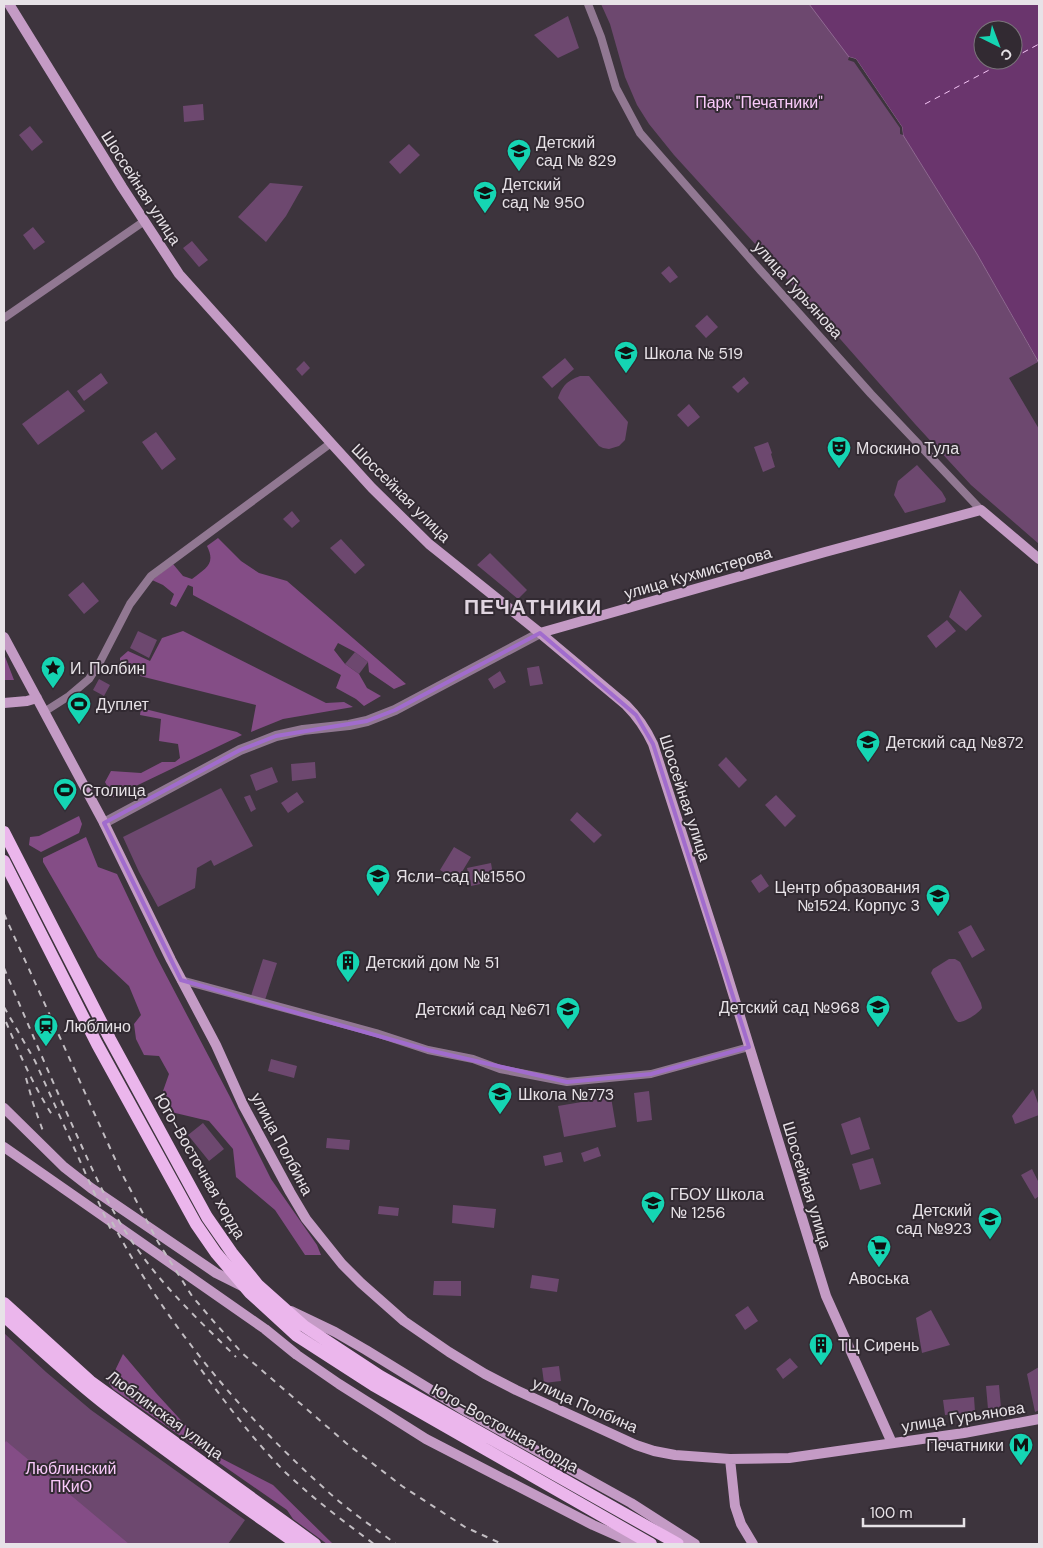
<svg xmlns="http://www.w3.org/2000/svg" width="1043" height="1548" viewBox="0 0 1043 1548" font-family="'DM Sans',sans-serif">
  <rect width="100%" height="100%" fill="#3d343d"/>
  <path fill="#6d486f" d="M601,4H809L856,59L902,127L903,135L977,254L1038,362L1009,378L1039,429V544L971,485L915,424L797,290L674,155L649,124L637,105L625,77L610,24Z
    M568,16L579,48L558,58L534,35Z
    M203,104L204,120L184,122L183,106Z
    M30,126L43,142L32,151L19,135Z
    M409,144L420,155L400,174L389,162Z
    M270,183L303,186L286,216L266,242L238,217Z
    M33,227L45,242L34,250L23,235Z
    M192,241L208,260L199,267L183,248Z
    M669,266L678,277L670,283L661,273Z
    M707,315L718,327L706,338L695,326Z
    M565,358L574,369L552,388L542,377Z
    M304,361L310,368L302,376L296,369Z
    M101,373L108,383L84,401L77,391Z
    M580,376H589L628,422L625,440L619,446L609,449L603,448L599,446L558,398C563,385 567,381 580,376Z
    M744,377L749,383L738,393L732,387Z
    M68,390L85,411L38,445L22,424Z
    M689,404L700,417L688,427L677,415Z
    M156,432L176,459L162,470L142,442Z
    M768,442L772,453L771,454L775,467L763,472L754,447Z
    M917,465L942,492L946,499L945,502L905,513L894,495L898,481Z
    M292,511L300,521L292,528L283,519Z
    M341,539L365,565L355,574L330,548Z
    M490,553L527,590L518,599L477,565Z
    M83,582L99,601L84,614L68,595Z
    M960,590L982,616L966,631L949,617Z
    M947,620L956,631L936,648L927,636Z
    M138,631L157,640L149,658L130,648Z
    M355,652L368,662L359,674L345,664Z
    M539,666L543,684L530,686L527,668Z
    M500,671L506,682L494,689L488,679Z
    M99,679L110,685L104,696L93,690Z
    M726,757L747,780L739,788L718,765Z
    M315,762L316,778L292,781L291,764Z
    M272,767L278,782L256,791L250,775Z
    M221,788L253,846L214,866L211,860L197,868L195,888L158,907L139,872L123,837Z
    M297,792L304,802L288,813L281,803Z
    M250,795L256,809L251,812L244,797Z
    M776,795L796,816L785,827L765,805Z
    M577,812L602,835L594,843L570,820Z
    M454,847L471,857L457,880L440,870Z
    M491,863L494,881L471,886L467,868Z
    M761,874L769,886L759,893L751,881Z
    M971,925L985,950L972,958L958,932Z
    M263,959L277,963L265,1000L251,996Z
    M949,959H955L960,962L981,1003L982,1008C979,1013 964,1023 958,1022C957,1021 956,1020 955,1019L931,973L933,969Z
    M271,1059L297,1066L294,1078L268,1071Z
    M1033,1089L1039,1106V1115L1015,1124L1012,1116Z
    M649,1091L652,1120L637,1122L634,1093Z
    M611,1097L616,1127L564,1137L558,1106Z
    M860,1117L870,1149L851,1155L841,1124Z
    M203,1123L224,1149L209,1161L188,1135Z
    M327,1138L350,1140L349,1150L326,1148Z
    M598,1147L601,1156L584,1162L581,1153Z
    M561,1152L563,1162L545,1166L543,1156Z
    M873,1158L881,1184L860,1190L852,1164Z
    M1032,1169L1039,1183V1196L1035,1199L1021,1175Z
    M453,1205L496,1209L494,1228L452,1223Z
    M379,1206L399,1208L398,1216L378,1214Z
    M532,1275L559,1279L557,1292L530,1288Z
    M434,1281H461V1296L433,1295Z
    M748,1306L758,1321L745,1330L735,1315Z
    M931,1310L950,1345L922,1353L916,1318Z
    M4,1333L46,1372L91,1410L245,1520L228,1544H4Z
    M790,1358L798,1367L783,1379L776,1369Z
    M559,1366L561,1381L544,1383L542,1368Z
    M1039,1367V1410L1035,1412L1027,1374Z
    M999,1385L1001,1408L988,1409L986,1386Z
    M974,1397L975,1412L945,1415L943,1400Z"/>
  <path fill="#844d86" d="M218,538L241,561L259,573L287,581L406,684L394,689L369,672L368,662L355,652L338,643L334,650L345,664L359,674L367,688L381,696L364,706L356,699L336,688L341,675L193,595V587L188,585L176,607L170,604L174,594L163,585L152,580L173,564L183,576L192,579C206,568 216,564 207,546Z
    M183,631L326,703L344,702L353,707L283,719L251,732L256,705L120,671V658L128,651L150,661L162,638Z
    M4,654L14,680H4Z
    M141,708L237,732L242,735L113,797L105,782L111,771L141,773L162,762H175L180,758L178,744L159,741L161,719L140,715Z
    M79,816L82,824L79,833L41,852L29,845L30,837L39,836Z
    M86,837L98,867L117,874L156,956L229,1095L271,1179L317,1245L321,1255H305L275,1210L236,1177L233,1149L209,1121L171,1112L163,1091L169,1074L159,1056L144,1055L136,1039L134,1024L141,1015L129,986L98,957L43,862V858Z
    M123,1354L156,1393L211,1453L273,1485L333,1544H327L293,1519L287,1510L113,1389L109,1383Z
    M6,1441L129,1544H4V1444Z"/>
  <path fill="#6a356d" stroke="#906992" fill-rule="evenodd" d="M809,4H1039V363L977,254L903,135L902,127L856,59L849,57ZM983,30H1013V60H983Z"/>
  <path fill="#3d343d" d="M849,57L856,59L902,127L903,135L900,134V128L854,62L848,60Z"/>
  <g fill="none" stroke-linecap="round" stroke-linejoin="round">
    <path stroke="#f5c5f6" stroke-width="1" stroke-dasharray="6 5" stroke-linecap="butt" d="M1013,58L1039,44
      M925,104L1008,60"/>
    <path stroke="#917892" stroke-width="8" d="M588,4L601,37L616,88L640,133L761,271L871,394L981,510
      M4,318L143,222
      M44,712L69,696L89,679L100,662L130,604L151,576L331,443
      M181,980L376,1033L428,1050L473,1059L500,1069L567,1082L651,1074L749,1047"/>
    <path stroke="#917892" stroke-width="10" d="M104,823L240,750L276,736L303,730L349,725L367,721L395,710L540,633"/>
    <path stroke="#c49bc5" stroke-width="10" d="M9,4L122,187L179,274L331,443L372,488L429,544L540,633L626,705C638,717 646,729 653,744L722,958L826,1296L892,1443
      M540,633L825,552L981,510L1039,559
      M4,637L104,823L171,960L216,1045L243,1105L290,1192L306,1219L342,1264L361,1283L404,1321L449,1352L485,1374L516,1390L636,1445L654,1451L675,1455L730,1459L789,1458L964,1433L1039,1419
      M4,703L27,701L37,698
      M4,1108L64,1167L91,1188L216,1273L242,1286
      M4,1147L265,1329L297,1355L339,1384L426,1439L593,1525L636,1544
      M291,1311L335,1332L366,1350L467,1412L631,1503L695,1544
      M730,1459L735,1506L741,1524L753,1544"/>
    <path stroke="#ebb6ec" stroke-width="12" d="M4,832L110,1039L207,1217L232,1253L258,1285L304,1326L380,1376L678,1544
      M4,861L97,1044L196,1224L216,1253L250,1293L297,1336L373,1385L651,1544
      M4,1303L90,1381L315,1544
      M4,1316C36,1345 67,1374 101,1401C164,1451 231,1497 297,1544"/>
    <path stroke="#c2bdc2" stroke-width="2" stroke-dasharray="6 6" stroke-linecap="butt" d="M4,914L120,1170L158,1242L192,1296L215,1323L243,1354L346,1443L402,1486L465,1527L502,1544
      M4,968C27,1022 50,1076 74,1129C93,1171 111,1213 138,1250C166,1290 202,1323 236,1357
      M4,1007L35,1061L111,1230
      M6,1022C20,1055 34,1087 54,1118
      M26,1078L33,1103L44,1134
      M112,1222C165,1323 239,1412 324,1488C346,1509 372,1526 396,1544
      M194,1360C222,1398 250,1436 283,1470C311,1497 343,1521 374,1544"/>
  </g>
  <path fill="none" stroke="#a16ccd" stroke-width="4" stroke-linejoin="round" d="M540,633L636,715L653,744L749,1047L651,1074L567,1082L428,1050L181,980L104,823L240,750L276,736L367,721L395,710Z"/>
  <defs>
    <symbol id="school-pin" viewBox="-11 -11 22 30"><path d="M0 17L-7.5 6A9.5 9.5 0 1 1 7.5 6Z" fill="#15d5b3" stroke="#322a32"/><path d="M0-5L7-2L0 1L-7-2ZM-4 1L0 2.5L4 1V4Q0 6-4 4Z" fill="#111"/></symbol>
    <symbol id="theatre-pin" viewBox="-11 -11 22 30"><path d="M0 17L-7.5 6A9.5 9.5 0 1 1 7.5 6Z" fill="#15d5b3" stroke="#322a32"/><path d="M-5-5.5Q0-4 5-5.5V0Q5 5 0 6Q-5 5-5 0ZM-3.3-2.5H-1v1.5H-3.3ZM1-2.5H3.3v1.5H1ZM-2.8 1Q0 5.5 2.8 1Z" fill="#111"/></symbol>
    <symbol id="sight-pin" viewBox="-11 -11 22 30"><path d="M0 17L-7.5 6A9.5 9.5 0 1 1 7.5 6Z" fill="#15d5b3" stroke="#322a32"/><path d="M0-6L1.8-2.2L6-1.7L2.9 1.2L3.7 5.4L0 3.3L-3.7 5.4L-2.9 1.2L-6-1.7L-1.8-2.2Z" fill="#111"/></symbol>
    <symbol id="stadium-pin" viewBox="-11 -11 22 30"><path d="M0 17L-7.5 6A9.5 9.5 0 1 1 7.5 6Z" fill="#15d5b3" stroke="#322a32"/><path d="M0-5a6.5 5 0 1 0 0 10a6.5 5 0 1 0 0-10ZM-3.5-1.8h7v3.6h-7Z" fill="#111"/></symbol>
    <symbol id="building-pin" viewBox="-11 -11 22 30"><path d="M0 17L-7.5 6A9.5 9.5 0 1 1 7.5 6Z" fill="#15d5b3" stroke="#322a32"/><path d="M-4-6H4V6H1V3H-1V6H-4ZM-2.5-4.3h1.7v1.8h-1.7ZM.8-4.3h1.7v1.8H.8ZM-2.5-1h1.7V.8h-1.7ZM.8-1h1.7V.8H.8Z" fill="#111"/></symbol>
    <symbol id="station-pin" viewBox="-11 -11 22 30"><path d="M0 17L-7.5 6A9.5 9.5 0 1 1 7.5 6Z" fill="#15d5b3" stroke="#322a32"/><path d="M-3-6H3Q5-6 5-4V2Q5 4 3 4L4.5 6H3L1.5 4h-3L-3 6H-4.5L-3 4Q-5 4-5 2V-4Q-5-6-3-6ZM-3.5-4v3h7v-3ZM-3.5 1v1.5H-2V1ZM2 1v1.5H3.5V1Z" fill="#111"/></symbol>
    <symbol id="supermarket-pin" viewBox="-11 -11 22 30"><path d="M0 17L-7.5 6A9.5 9.5 0 1 1 7.5 6Z" fill="#15d5b3" stroke="#322a32"/><path d="M-6-5.5h2.5l.6 2H6L4.5 2H-2.5L-4.4-4H-6ZM-1.5 3.2a1.3 1.3 0 1 0 .1 0ZM3 3.2a1.3 1.3 0 1 0 .1 0Z" fill="#111"/></symbol>
    <symbol id="metro-pin" viewBox="-11 -11 22 30"><path d="M0 17L-7.5 6A9.5 9.5 0 1 1 7.5 6Z" fill="#15d5b3" stroke="#322a32"/><path d="M-5.5 5V-5H-3L0 0L3-5H5.5V5H3V-.5L0 4L-3-.5V5Z" fill="#111"/></symbol>
  </defs>
  <g fill-rule="evenodd">
    <use href="#school-pin" x="505" y="137" width="28" height="38"/>
    <use href="#school-pin" x="471" y="179" width="28" height="38"/>
    <use href="#school-pin" x="612" y="339" width="28" height="38"/>
    <use href="#theatre-pin" x="825" y="434" width="28" height="38"/>
    <use href="#sight-pin" x="39" y="654" width="28" height="38"/>
    <use href="#stadium-pin" x="65" y="690" width="28" height="38"/>
    <use href="#school-pin" x="854" y="728" width="28" height="38"/>
    <use href="#stadium-pin" x="51" y="776" width="28" height="38"/>
    <use href="#school-pin" x="364" y="862" width="28" height="38"/>
    <use href="#school-pin" x="924" y="882" width="28" height="38"/>
    <use href="#building-pin" x="334" y="948" width="28" height="38"/>
    <use href="#school-pin" x="864" y="993" width="28" height="38"/>
    <use href="#school-pin" x="554" y="995" width="28" height="38"/>
    <use href="#station-pin" x="32" y="1012" width="28" height="38"/>
    <use href="#school-pin" x="486" y="1080" width="28" height="38"/>
    <use href="#school-pin" x="639" y="1189" width="28" height="38"/>
    <use href="#school-pin" x="976" y="1205" width="28" height="38"/>
    <use href="#supermarket-pin" x="865" y="1233" width="28" height="38"/>
    <use href="#building-pin" x="807" y="1331" width="28" height="38"/>
    <use href="#metro-pin" x="1007" y="1431" width="28" height="38"/>
  </g>
  <g text-anchor="middle" dominant-baseline="central" stroke-width="4" stroke-linejoin="round" paint-order="stroke">
    <g font-size="16" fill="#facafb" stroke="#322a32">
      <text x="759" y="102">Парк "Печатники"</text>
      <text x="71" y="1468">Люблинский<tspan x="71" dy="18">ПКиО</tspan></text>
    </g>
    <g font-size="16" fill="#e7e2e7" stroke="#322a32" text-anchor="start">
      <text x="536" y="142">Детский<tspan x="536" dy="18">сад № 829</tspan></text>
      <text x="502" y="184">Детский<tspan x="502" dy="18">сад № 950</tspan></text>
      <text x="644" y="353">Школа № 519</text>
      <text x="856" y="448">Москино Тула</text>
      <text x="70" y="668">И. Полбин</text>
      <text x="96" y="704">Дуплет</text>
      <text x="886" y="742">Детский сад №872</text>
      <text x="82" y="790">Столица</text>
      <text x="396" y="876">Ясли-сад №1550</text>
      <text x="920" y="887" text-anchor="end">Центр образования<tspan x="920" dy="18">№1524. Корпус 3</tspan></text>
      <text x="366" y="962">Детский дом № 51</text>
      <text x="860" y="1007" text-anchor="end">Детский сад №968</text>
      <text x="550" y="1009" text-anchor="end">Детский сад №671</text>
      <text x="64" y="1026">Люблино</text>
      <text x="518" y="1094">Школа №773</text>
      <text x="670" y="1194">ГБОУ Школа<tspan x="670" dy="18">№ 1256</tspan></text>
      <text x="972" y="1210" text-anchor="end">Детский<tspan x="972" dy="18">сад №923</tspan></text>
      <text x="879" y="1278" text-anchor="middle">Авоська</text>
      <text x="838" y="1345">ТЦ Сирень</text>
      <text x="1004" y="1445" text-anchor="end">Печатники</text>
    </g>
    <g font-size="16" fill="#e7e2e7" stroke="#322a32">
      <text transform="translate(141 188) rotate(57)">Шоссейная улица</text>
      <text transform="translate(798 290) rotate(48)">улица Гурьянова</text>
      <text transform="translate(401 493) rotate(45)">Шоссейная улица</text>
      <text transform="translate(698 573) rotate(-16)">улица Кухмистерова</text>
      <text transform="translate(685 798) rotate(72)">Шоссейная улица</text>
      <text transform="translate(282 1144) rotate(62)">улица Полбина</text>
      <text transform="translate(200 1166) rotate(60)">Юго-Восточная хорда</text>
      <text transform="translate(807 1185) rotate(73)">Шоссейная улица</text>
      <text transform="translate(585 1405) rotate(24)">улица Полбина</text>
      <text transform="translate(165 1415) rotate(36)">Люблинская улица</text>
      <text transform="translate(963 1417) rotate(-9)">улица Гурьянова</text>
      <text transform="translate(505 1428) rotate(29)">Юго-Восточная хорда</text>
    </g>
    <g font-size="21" font-weight="bold" letter-spacing="1" fill="#e0d5e0" stroke="#322a32">
      <text x="533" y="607">ПЕЧАТНИКИ</text>
    </g>
  </g>
  <rect width="1043" height="1548" fill="none" stroke="#e7e2e7" stroke-width="10"/>
  <g transform="translate(998 45) rotate(138)"><circle r="24" fill="#322a32" stroke="#7a747a"/>
  <path d="M0-4L9 19L0 12L-9 19Z" fill="#15d5b3"/>
  <text y="-8" font-size="14" font-weight="bold" text-anchor="middle" fill="#e7e2e7">С</text>
  </g>
  <path d="M863 1518v8h101v-8" fill="none" stroke="#e7e2e7" stroke-width="2.5"/>
  <text x="870" y="1518" font-size="15" fill="#e7e2e7" stroke="#322a32" stroke-width="4" paint-order="stroke">100 m</text>
</svg>
